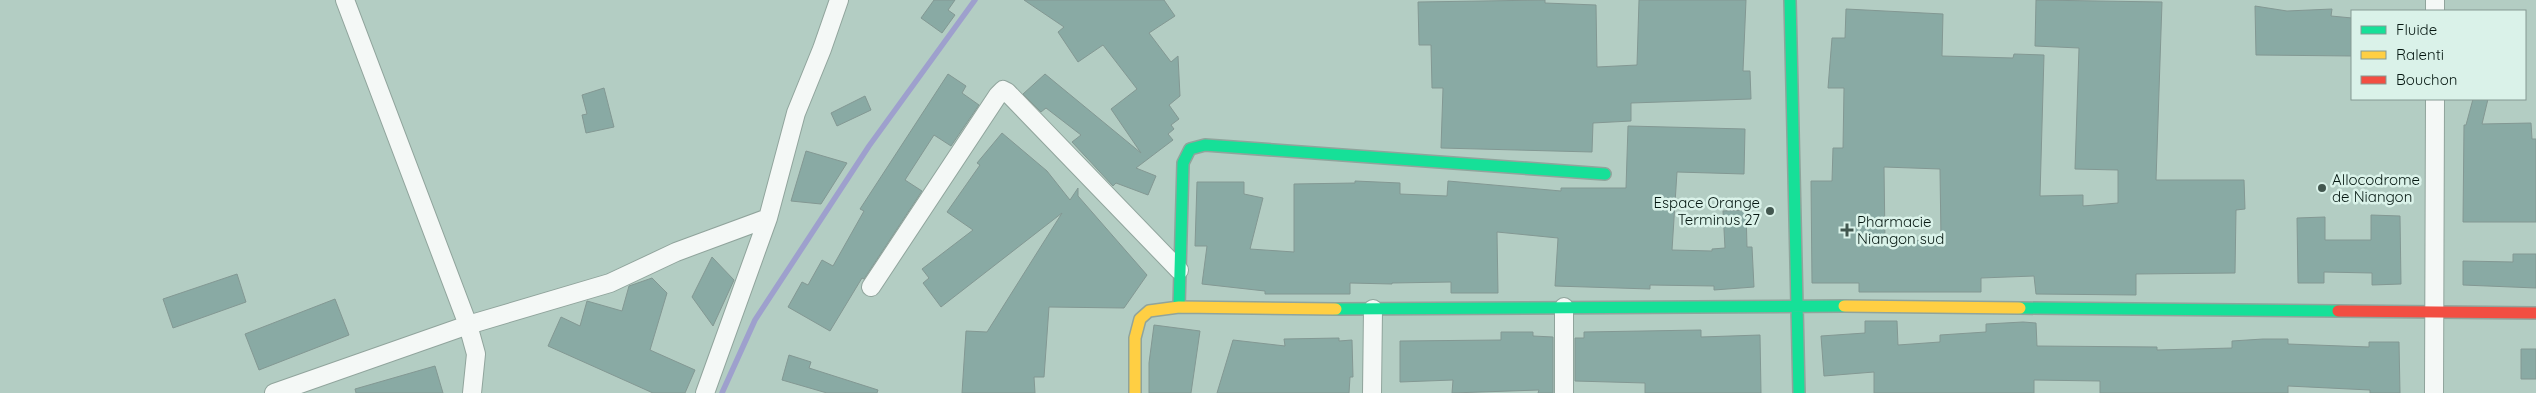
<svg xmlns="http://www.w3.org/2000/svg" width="2536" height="393" viewBox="0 0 2536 393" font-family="Quicksand,sans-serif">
  <rect width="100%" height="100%" fill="#b3cdc3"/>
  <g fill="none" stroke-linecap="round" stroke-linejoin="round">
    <path stroke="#9ea0cd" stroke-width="5.5" d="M722,393L755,320L869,146L975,0"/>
  </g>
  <path fill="#89aaa4" stroke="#839893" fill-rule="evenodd" d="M934,0H955L948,10L955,15L942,33L921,18Z
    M1024,0H1164L1175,16L1149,33L1171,62L1178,56L1180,96L1169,105L1179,119L1171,125L1174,129L1168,134L1173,140L1136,168L1156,176L1148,195L1116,183L1113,186L1072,142L1081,135L1046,108L1041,112L1023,94L1045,74L1141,153L1111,109L1137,89L1103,45L1078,62L1058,32L1064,27Z
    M1545,0V3L1596,5L1597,67L1637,65L1639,0H1746L1743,71H1750L1751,99L1631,103V121L1593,123L1592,152L1441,148L1443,88H1432L1431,45H1419L1418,2Z
    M2036,0L2162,2L2156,180H2244L2245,209L2236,210L2235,273L2136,274V295L2036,294L2034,276L1981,278V292H1859V283H1812L1811,181H1832L1833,148H1843L1844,88H1828L1832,38H1845L1846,9L1943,14L1942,56L2013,58L2014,54L2044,55L2040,196L2083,195V206L2118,203V170L2075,169L2079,48L2035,46ZM1884,167L1940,169L1941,240L1885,241Z
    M2255,6L2287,11L2332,9L2331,16L2352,18V56L2256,55Z
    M948,74L966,86L962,93L979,105L951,146L934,135L905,180L922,191L864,279L862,278L830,331L788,307L802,282L808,285L822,260L833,266L864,211L860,209Z
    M604,88L614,127L586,133L582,115L587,114L582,95Z
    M865,96L871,110L837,126L831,113Z
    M2473,99H2488L2482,124L2531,123L2532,139H2536V222H2463L2464,125H2466Z
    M1628,126L1745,129L1744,174L1677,172L1672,250L1712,251V249L1725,248L1723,211L1746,210L1747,247H1752L1754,287L1714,290V286L1650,285V289L1555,286L1558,238L1497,232L1498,293H1451V282L1392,283V284L1350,283V294H1265V291L1202,284L1207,246H1195L1197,182H1244V194L1263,198L1250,249L1294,252V184L1355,183V181L1400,183V194L1447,196L1448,181L1561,191V188H1626Z
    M1002,133L1047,171L1070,200L1078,188V196L1147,275L1124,308L1049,307L1044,377H1034L1035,393H962L966,331L987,332L1062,213L941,307L923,283L929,278L922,269L973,230L947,212L980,165L977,163Z
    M806,151L847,163L821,204L791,201Z
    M2371,215L2400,216L2401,284L2372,285V273L2324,272V283H2298L2297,218L2325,217V240H2371Z
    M2513,254H2536V288L2463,285V261L2513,262Z
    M712,257L734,280L713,326L692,297Z
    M237,274L246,302L173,328L163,299Z
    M652,278L667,293L650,350L695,370L685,393H653L548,346L561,317L580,326L587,301L622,311L629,286Z
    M335,299L349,335L259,370L245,334Z
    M1865,321H1897L1898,345L1940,342V335L1986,332V324L2023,322L2036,323L2037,346L2157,347V350L2232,348V341L2263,339H2288V344L2369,347V342H2399L2400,393H2370V390L2288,386V393H2100V381L2034,380V393H1874V372L1824,376L1821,336L1865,333Z
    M1154,325L1200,331L1191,393H1149V363Z
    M1701,330V337L1760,335L1761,393H1645V383L1575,381V338H1584V332Z
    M1501,332H1533V336L1553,337V393H1538L1539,390L1452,393L1453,380L1400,382V341L1501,340Z
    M1339,338V341L1352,340L1353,377H1350L1349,393H1217L1233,340L1285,346L1284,339Z
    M2521,349H2536V379H2521Z
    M789,355L811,362L809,368L878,390L877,393H827L782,380Z
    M435,366L443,393H356L355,389Z"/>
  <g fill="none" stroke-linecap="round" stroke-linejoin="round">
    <defs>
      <path id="street" d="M345,0L468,325L476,354L472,393
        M2435,11V0
        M871,287L998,95L1003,90L1007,92L1179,270
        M274,393L468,325L610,283L676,252L768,218
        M705,393L768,218L796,113L822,49L839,0
        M1372,393L1373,309
        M1564,393V307
        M2434,393L2435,99"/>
      <path id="fast" d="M1790,0L1799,393
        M1179,307L1183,163L1190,149L1205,145L1605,174
        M2020,308L2338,311
        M1336,309L1844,306"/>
      <path id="slow" d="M1844,306L2020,308
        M1135,393V338L1140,319L1149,311L1179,307L1336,309"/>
      <path id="jam" d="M2338,311L2536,313"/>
    </defs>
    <use href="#street" stroke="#90a49c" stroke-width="20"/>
    <use href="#fast" stroke="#90a49c" stroke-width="14"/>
    <use href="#slow" stroke="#90a49c" stroke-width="14"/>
    <use href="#jam" stroke="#90a49c" stroke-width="14"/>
    <use href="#street" stroke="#f4f8f6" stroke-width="18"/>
    <use href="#fast" stroke="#16e098" stroke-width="11"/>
    <use href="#slow" stroke="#ffcf43" stroke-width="11"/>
    <use href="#jam" stroke="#f24e42" stroke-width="11"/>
  </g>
  <g fill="#42574f" stroke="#daf2e9" stroke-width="2">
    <circle cx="2322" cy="188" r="5"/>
    <circle cx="1770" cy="211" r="5"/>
    <path d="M1844.5 222.5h5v5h5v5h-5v5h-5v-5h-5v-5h5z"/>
  </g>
  <g text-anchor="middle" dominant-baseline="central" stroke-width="5" stroke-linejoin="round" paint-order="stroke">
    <g font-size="15" fill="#051711" stroke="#daf2e9" text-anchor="start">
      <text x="2332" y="179">Allocodrome<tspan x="2332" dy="17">de Niangon</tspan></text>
      <text x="1760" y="202" text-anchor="end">Espace Orange<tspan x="1760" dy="17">Terminus 27</tspan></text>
      <text x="1857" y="221">Pharmacie<tspan x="1857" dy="17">Niangon sud</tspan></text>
    </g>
  </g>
  <rect x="2351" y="10" width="175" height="90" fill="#daf2e9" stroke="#859a93"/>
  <rect x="2361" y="26" width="25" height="8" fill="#16e098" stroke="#859a93"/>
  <text x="2396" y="35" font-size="15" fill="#051711">Fluide</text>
  <rect x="2361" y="51" width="25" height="8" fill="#ffcf43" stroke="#859a93"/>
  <text x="2396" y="60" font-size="15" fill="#051711">Ralenti</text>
  <rect x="2361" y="76" width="25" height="8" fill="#f24e42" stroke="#859a93"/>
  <text x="2396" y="85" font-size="15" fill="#051711">Bouchon</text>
</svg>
